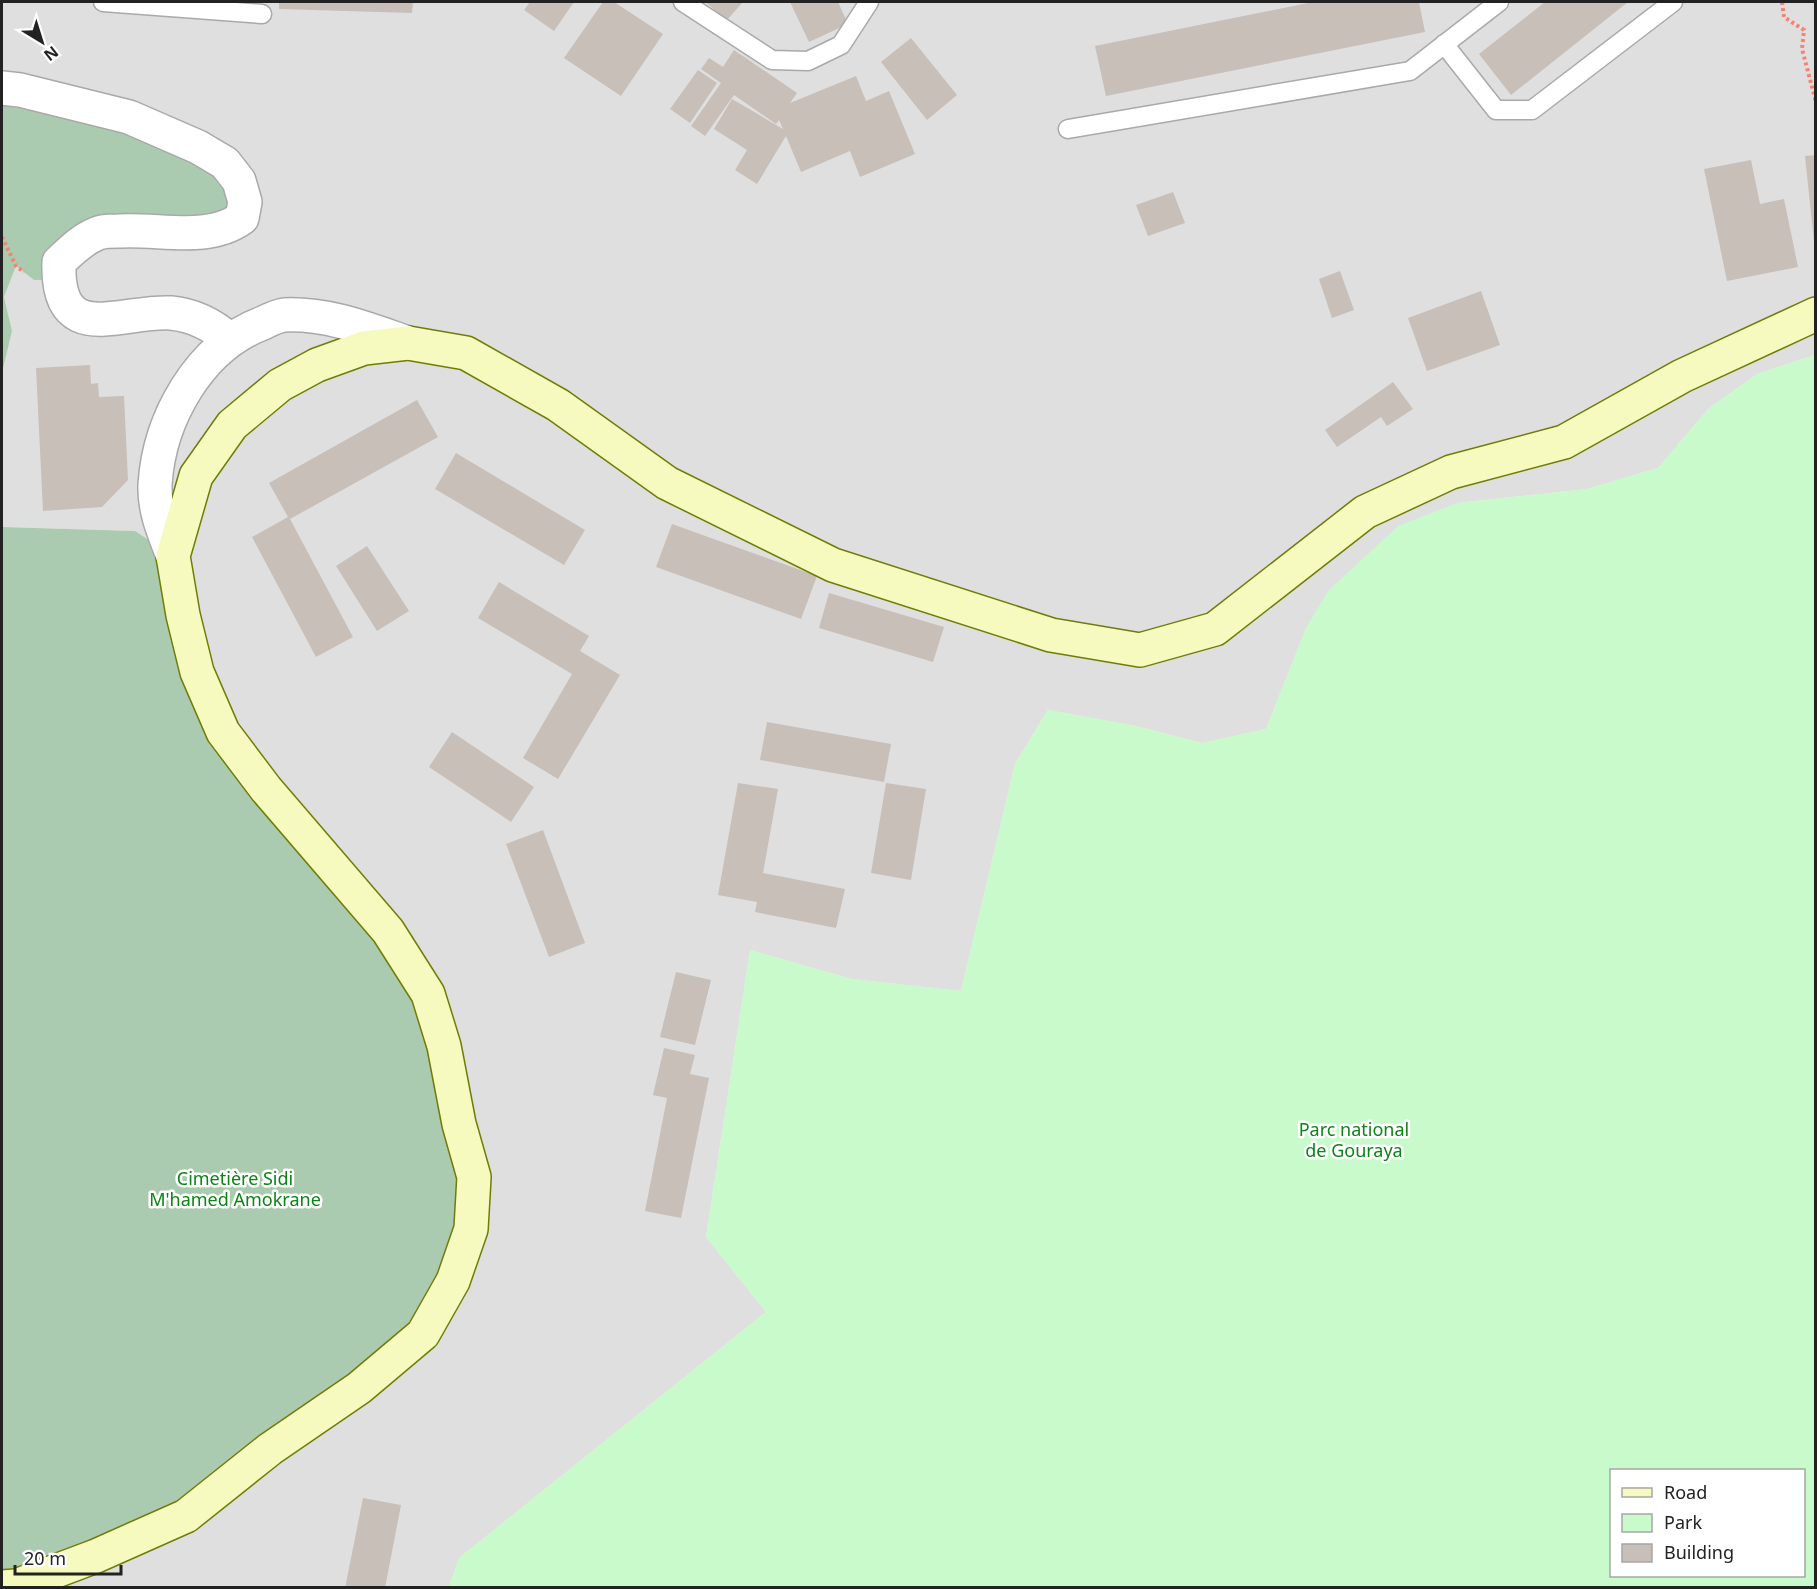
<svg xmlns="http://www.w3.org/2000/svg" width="1817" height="1589" viewBox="0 0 1817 1589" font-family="'Noto Sans',sans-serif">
  <rect width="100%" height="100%" fill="#f2efe9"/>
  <path fill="#e0dfdf" d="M2,2H1815V355L1757,374L1708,409L1658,468L1587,489L1457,503L1306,628L1266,729L1202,743L1136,726L1048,710L1015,764L961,991L852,979L750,950L706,1237L766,1312L459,1558L449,1587H2L266,789L135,531L2,527V373L12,331L4,297L16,266L2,88Z"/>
  <path fill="#aacbaf" d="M2,88L225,163L242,218L97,232L58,280H34L16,266L4,297L12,331L2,373Z
    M2,527L135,531L173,556L197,672L428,994L474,1177L423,1334L186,1516L2,1587Z"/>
  <path fill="#c8facc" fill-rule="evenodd" d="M1815,355V1587H449L459,1558L766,1312L706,1237L750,950L852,979L961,991L1015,764L1048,710L1136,726L1202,743L1266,729L1306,628L1328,591L1398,526L1457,503L1587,489L1658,468L1708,409L1757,374ZM1612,1470H1804V1576H1612Z"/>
  <path fill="#c7bfb8" d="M279,2H413L412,13L279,9Z
    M530,2H574L554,31L524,10Z
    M603,2H614L663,34L621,96L564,58Z
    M705,2H743L727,20Z
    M790,2H838L848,24L809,42Z
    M1313,2H1419L1425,32L1106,96L1095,46Z
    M1545,2H1628L1511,95L1479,54Z
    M911,38L957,95L927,120L881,62Z
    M734,50L797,93L790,103L856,76L866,101L889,91L915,154L860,177L850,151L801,172L786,136L757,184L735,170L747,150L714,129L732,99L783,129L779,120L776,124L734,95L705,136L691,126L721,83L701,69L709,58L723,67Z
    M698,70L717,83L690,123L670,109Z
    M1816,155V242H1814L1805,156Z
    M1751,160L1760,204L1784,199L1798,267L1727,281L1704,169Z
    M1173,192L1185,223L1148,236L1136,205Z
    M1340,271L1354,310L1332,318L1319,279Z
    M1481,291L1500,345L1427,371L1408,318Z
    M90,365L91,384L98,383L99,397L124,396L128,480L102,507L43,511L36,368Z
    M1393,382L1413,409L1387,426L1381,417L1337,447L1325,430Z
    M417,400L438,437L290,519L353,637L316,657L252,537L288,517L269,483Z
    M456,453L585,530L564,565L435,489Z
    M672,524L817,576L801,619L656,567Z
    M367,546L409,611L377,631L336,566Z
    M499,582L589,636L580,651L620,675L558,779L523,758L572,674L478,618Z
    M829,593L944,627L933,662L819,628Z
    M767,722L891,744L884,782L760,760Z
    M452,732L534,787L511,822L429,767Z
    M738,783L778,789L763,873L845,889L836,928L755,912L757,902L718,895Z
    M886,783L926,789L911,880L871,873Z
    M543,830L585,943L549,957L506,844Z
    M676,972L711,980L695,1045L660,1037Z
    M664,1048L695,1055L690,1074L709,1078L681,1218L645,1211L667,1098L653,1095Z
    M363,1498L401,1505L385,1588H345Z"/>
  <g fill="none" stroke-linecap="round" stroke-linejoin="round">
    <defs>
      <path id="service" d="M103,2L262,14
        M683,2L772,60L808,61L841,45L869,2
        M1444,44L1496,110H1532L1673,2
        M1068,129L1410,71L1499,2"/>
      <path id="minor" d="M2,88L20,90L129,117L198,147L225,163L239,181L245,202L242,218C208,243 159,228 119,231C111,231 102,231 96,234C81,240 70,252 59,262C56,349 120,310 171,313C193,315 214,326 230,340
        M173,556C164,533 154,510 155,485C159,419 199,347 263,323C269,320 277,316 284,315C328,313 367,329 408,343"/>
      <path id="secondary" d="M2,1587L16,1586L96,1556L186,1516L270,1449L359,1388L423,1334L453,1281L471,1229L474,1177L459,1124L444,1046L428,994L388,931L266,789L223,732L197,672L183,615L173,556L196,476L232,425L280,385L317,365L364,348L408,343L466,353L558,405L667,483L833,565L1051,635L1140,650L1215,629L1365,512L1451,472L1564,442L1682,376L1816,314"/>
    </defs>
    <use href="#service" stroke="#a9a9a9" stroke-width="21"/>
    <use href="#minor" stroke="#a9a9a9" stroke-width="36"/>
    <use href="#secondary" stroke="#707d05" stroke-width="36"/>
    <path stroke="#fa8072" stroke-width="4" stroke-dasharray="3 3" stroke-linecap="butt" d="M1782,2L1784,17L1804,30L1802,49L1816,102
      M2,237L16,266L24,272"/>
    <use href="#service" stroke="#fff" stroke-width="18"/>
    <use href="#minor" stroke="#fff" stroke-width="33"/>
    <use href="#secondary" stroke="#f7fabf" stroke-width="33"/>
  </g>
  <g text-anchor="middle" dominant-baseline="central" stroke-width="5" stroke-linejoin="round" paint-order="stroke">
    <g font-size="18" fill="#0c8416" stroke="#fff">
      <text x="1354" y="1129">Parc national<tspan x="1354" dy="21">de Gouraya</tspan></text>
      <text x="235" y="1178">Cimetière Sidi<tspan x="235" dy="21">M'hamed Amokrane</tspan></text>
    </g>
  </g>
  <rect width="1817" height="1589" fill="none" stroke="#222222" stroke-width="6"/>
  <rect x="1610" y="1469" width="195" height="108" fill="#ffffff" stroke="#a7a7a7" stroke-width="1.5"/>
  <rect x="1622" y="1488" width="30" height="9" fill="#f7fabf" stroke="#a7a7a7" stroke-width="1.5"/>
  <text x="1664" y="1499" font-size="18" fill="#222222">Road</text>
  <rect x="1622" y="1514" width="30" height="18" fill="#c8facc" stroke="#a7a7a7" stroke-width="1.5"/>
  <text x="1664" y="1529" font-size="18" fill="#222222">Park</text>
  <rect x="1622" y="1544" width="30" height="18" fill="#c7bfb8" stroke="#a7a7a7" stroke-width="1.5"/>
  <text x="1664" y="1559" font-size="18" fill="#222222">Building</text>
  <g transform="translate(42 42) rotate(142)" stroke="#ffffff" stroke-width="4.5" paint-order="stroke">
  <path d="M0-4.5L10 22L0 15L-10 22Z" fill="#222222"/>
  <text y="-9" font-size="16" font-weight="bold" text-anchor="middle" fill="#222222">N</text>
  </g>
  <path d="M15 1565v9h106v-9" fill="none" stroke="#222222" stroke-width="3"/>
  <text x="24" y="1565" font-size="18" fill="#222222" stroke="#ffffff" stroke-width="4.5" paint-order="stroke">20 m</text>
</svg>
